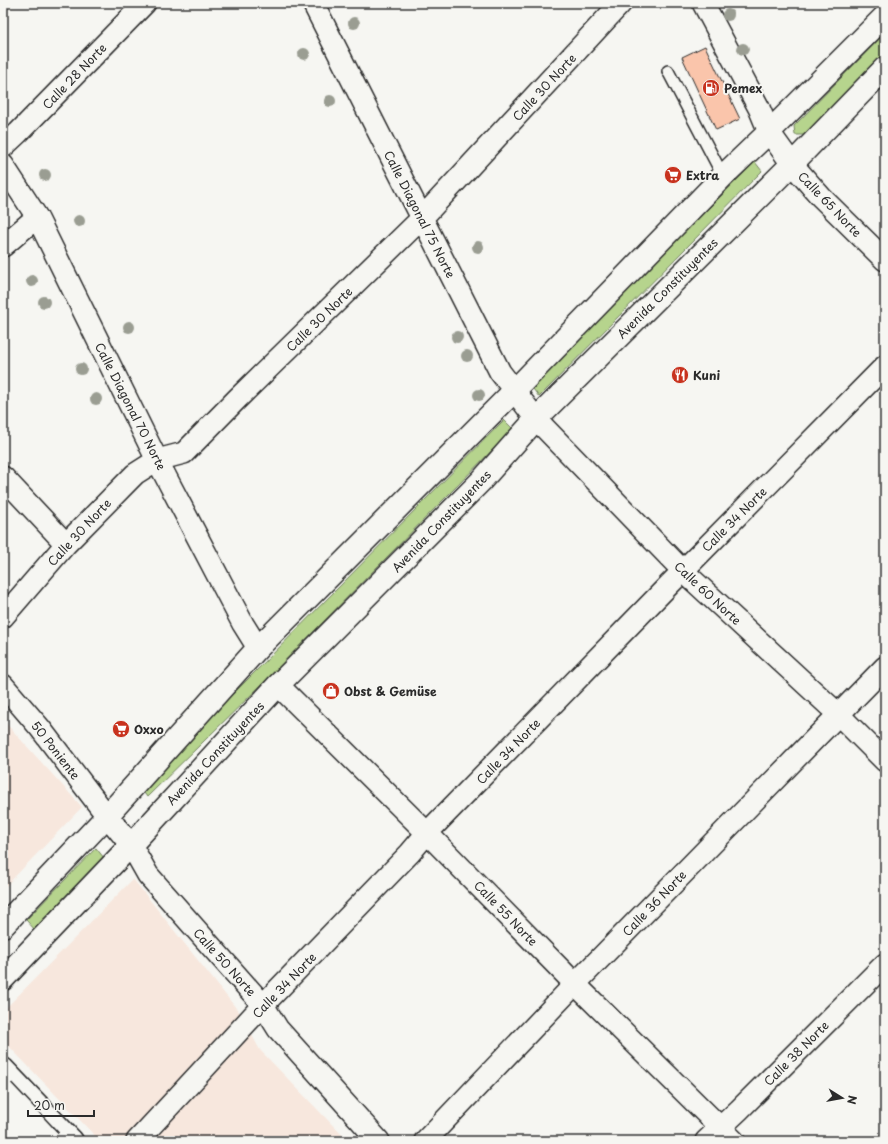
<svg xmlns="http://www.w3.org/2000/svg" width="888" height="1144" viewBox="0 0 888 1144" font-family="'Playpen Sans',sans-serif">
  <rect width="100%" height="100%" fill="#f6f6f2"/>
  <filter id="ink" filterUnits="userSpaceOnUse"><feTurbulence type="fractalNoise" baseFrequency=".025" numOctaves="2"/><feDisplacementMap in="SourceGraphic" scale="8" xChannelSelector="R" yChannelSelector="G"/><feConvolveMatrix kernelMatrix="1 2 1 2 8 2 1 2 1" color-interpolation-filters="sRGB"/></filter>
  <g filter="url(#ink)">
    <path fill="#f7e7dd" d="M3,720L82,807L3,889Z
      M133,879L240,1013L260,1050L348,1141H100L3,1040V1011Z"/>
    <path fill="#b6d48d" stroke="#70805c" d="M885,33V53L804,135H795L794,126Z
      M755,162L762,171L539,397L531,386Z
      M504,420L513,429L259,687L147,797L140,787L251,676Z
      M96,848L104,858L36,931L26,920Z"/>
    <path fill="#fac5ab" stroke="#2b2b2b" d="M705,46L740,119L716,130L682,57Z"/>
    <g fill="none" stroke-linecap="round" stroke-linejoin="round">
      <defs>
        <path id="lane" d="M668,71L723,176"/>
        <path id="street" d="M313,3L500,372L536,419L683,571L838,714L885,761
          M703,3L759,108L769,132L792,164L821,197L885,260
          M3,147L18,133L145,3
          M3,165L37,217L157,460L243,624L258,648
          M3,246L37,217
          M3,477L66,544
          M3,617L66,544L135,474L157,460L184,453L237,399L422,218L621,3
          M3,685L40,728L107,816L131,845L148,875L263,1005L278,1029L379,1141
          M278,685L427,833L575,984L734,1141
          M137,1141L263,1005L410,853L427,833L664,590L885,366
          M425,1141L575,984L885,667
          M706,1141L739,1110L885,964"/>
        <path id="secondary" d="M3,926L107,816L258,648L515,390L723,176L769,132L885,16
          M3,979L131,845L278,685L481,481L536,419L792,164L885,68
          M3,1069L72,1141"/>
      </defs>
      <use href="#lane" stroke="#2b2b2b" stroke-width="14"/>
      <use href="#street" stroke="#2b2b2b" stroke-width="24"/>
      <use href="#secondary" stroke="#2b2b2b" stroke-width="25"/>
      <use href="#lane" stroke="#f6f6f2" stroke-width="11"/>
      <use href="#street" stroke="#f6f6f2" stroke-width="21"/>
      <use href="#secondary" stroke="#f6f6f2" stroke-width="22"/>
      <defs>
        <path id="highway-bridge" d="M3,1091L50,1141
          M3,1121L21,1141"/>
      </defs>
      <use href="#highway-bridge" stroke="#2b2b2b" stroke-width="25" stroke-linecap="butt"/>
      <use href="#highway-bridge" stroke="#f6f6f2" stroke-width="22"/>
    </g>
    <g fill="#9a9d92">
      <circle cx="728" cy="15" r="6"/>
      <circle cx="354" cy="23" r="6"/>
      <circle cx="743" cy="49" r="6"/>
      <circle cx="304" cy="54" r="6"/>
      <circle cx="330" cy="101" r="6"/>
      <circle cx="45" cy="175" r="6"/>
      <circle cx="79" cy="221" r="6"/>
      <circle cx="478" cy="247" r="6"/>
      <circle cx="32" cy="281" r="6"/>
      <circle cx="44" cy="302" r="6"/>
      <circle cx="129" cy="327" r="6"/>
      <circle cx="457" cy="337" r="6"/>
      <circle cx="467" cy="356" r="6"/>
      <circle cx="81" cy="369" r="6"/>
      <circle cx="479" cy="395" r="6"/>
      <circle cx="96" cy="399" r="6"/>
    </g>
  </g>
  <defs>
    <symbol id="fuel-disc" viewBox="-11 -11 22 22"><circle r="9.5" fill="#c8321e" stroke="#f6f6f2"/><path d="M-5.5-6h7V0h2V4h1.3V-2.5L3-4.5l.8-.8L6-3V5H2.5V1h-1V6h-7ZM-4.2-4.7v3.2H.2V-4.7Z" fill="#fff"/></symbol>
    <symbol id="supermarket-disc" viewBox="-11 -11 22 22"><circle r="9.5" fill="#c8321e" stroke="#f6f6f2"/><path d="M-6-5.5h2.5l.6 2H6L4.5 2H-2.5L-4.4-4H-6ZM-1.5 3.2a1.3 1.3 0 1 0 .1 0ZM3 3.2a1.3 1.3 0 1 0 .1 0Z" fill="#fff"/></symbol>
    <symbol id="restaurant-disc" viewBox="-11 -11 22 22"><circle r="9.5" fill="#c8321e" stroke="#f6f6f2"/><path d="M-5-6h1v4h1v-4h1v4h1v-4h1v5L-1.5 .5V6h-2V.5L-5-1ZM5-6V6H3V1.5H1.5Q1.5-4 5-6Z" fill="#fff"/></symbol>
    <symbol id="shop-disc" viewBox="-11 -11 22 22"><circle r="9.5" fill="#c8321e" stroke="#f6f6f2"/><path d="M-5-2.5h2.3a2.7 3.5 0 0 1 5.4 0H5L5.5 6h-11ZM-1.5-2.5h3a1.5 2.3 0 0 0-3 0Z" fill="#fff"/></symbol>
  </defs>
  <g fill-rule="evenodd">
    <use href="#fuel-disc" x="701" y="78" width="20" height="20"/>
    <use href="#supermarket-disc" x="663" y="165" width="20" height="20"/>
    <use href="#restaurant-disc" x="670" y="365" width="20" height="20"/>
    <use href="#shop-disc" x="321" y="681" width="20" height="20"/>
    <use href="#supermarket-disc" x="111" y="719" width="20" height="20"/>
  </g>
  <g text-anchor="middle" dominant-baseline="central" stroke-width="4" stroke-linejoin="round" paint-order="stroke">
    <g font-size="12" fill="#2b2b2b" stroke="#f6f6f2">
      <text transform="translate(74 76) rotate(-46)">Calle 28 Norte</text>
      <text transform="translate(544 87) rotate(-47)">Calle 30 Norte</text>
      <text transform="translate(830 204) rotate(46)">Calle 65 Norte</text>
      <text transform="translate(420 214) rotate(63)">Calle Diagonal 75 Norte</text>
      <text transform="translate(667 288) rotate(-45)">Avenida Constituyentes</text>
      <text transform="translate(319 319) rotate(-44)">Calle 30 Norte</text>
      <text transform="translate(131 406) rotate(63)">Calle Diagonal 70 Norte</text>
      <text transform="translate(734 519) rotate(-45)">Calle 34 Norte</text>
      <text transform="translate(441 521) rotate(-46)">Avenida Constituyentes</text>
      <text transform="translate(79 532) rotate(-47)">Calle 30 Norte</text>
      <text transform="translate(708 593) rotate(43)">Calle 60 Norte</text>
      <text transform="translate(56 750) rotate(52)">50 Poniente</text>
      <text transform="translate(508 751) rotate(-46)">Calle 34 Norte</text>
      <text transform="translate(215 753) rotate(-47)">Avenida Constituyentes</text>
      <text transform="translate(654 903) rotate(-46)">Calle 36 Norte</text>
      <text transform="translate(506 913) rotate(46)">Calle 55 Norte</text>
      <text transform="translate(225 962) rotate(48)">Calle 50 Norte</text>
      <text transform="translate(284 985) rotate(-46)">Calle 34 Norte</text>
      <text transform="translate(796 1053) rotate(-45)">Calle 38 Norte</text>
    </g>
    <g font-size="12" font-weight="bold" fill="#2b2b2b" stroke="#f6f6f2" text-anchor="start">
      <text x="724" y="88">Pemex</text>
      <text x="686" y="175">Extra</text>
      <text x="693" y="375">Kuni</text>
      <text x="344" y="691">Obst &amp; Gemüse</text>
      <text x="134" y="729">Oxxo</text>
    </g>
  </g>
  <rect width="888" height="1144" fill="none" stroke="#f6f6f2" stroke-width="16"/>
  <rect x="8" y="8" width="872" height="1128" fill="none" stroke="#2b2b2b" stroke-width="1.5" filter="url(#ink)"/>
  <g transform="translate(842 1098) rotate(101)" stroke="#f6f6f2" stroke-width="3" paint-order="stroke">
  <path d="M0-3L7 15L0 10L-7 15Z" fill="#2b2b2b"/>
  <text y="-6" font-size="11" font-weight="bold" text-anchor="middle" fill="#2b2b2b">N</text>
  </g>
  <path d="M28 1110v6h66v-6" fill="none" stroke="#2b2b2b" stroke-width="2"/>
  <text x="34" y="1110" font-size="12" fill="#2b2b2b" stroke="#f6f6f2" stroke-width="3" paint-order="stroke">20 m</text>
</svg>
